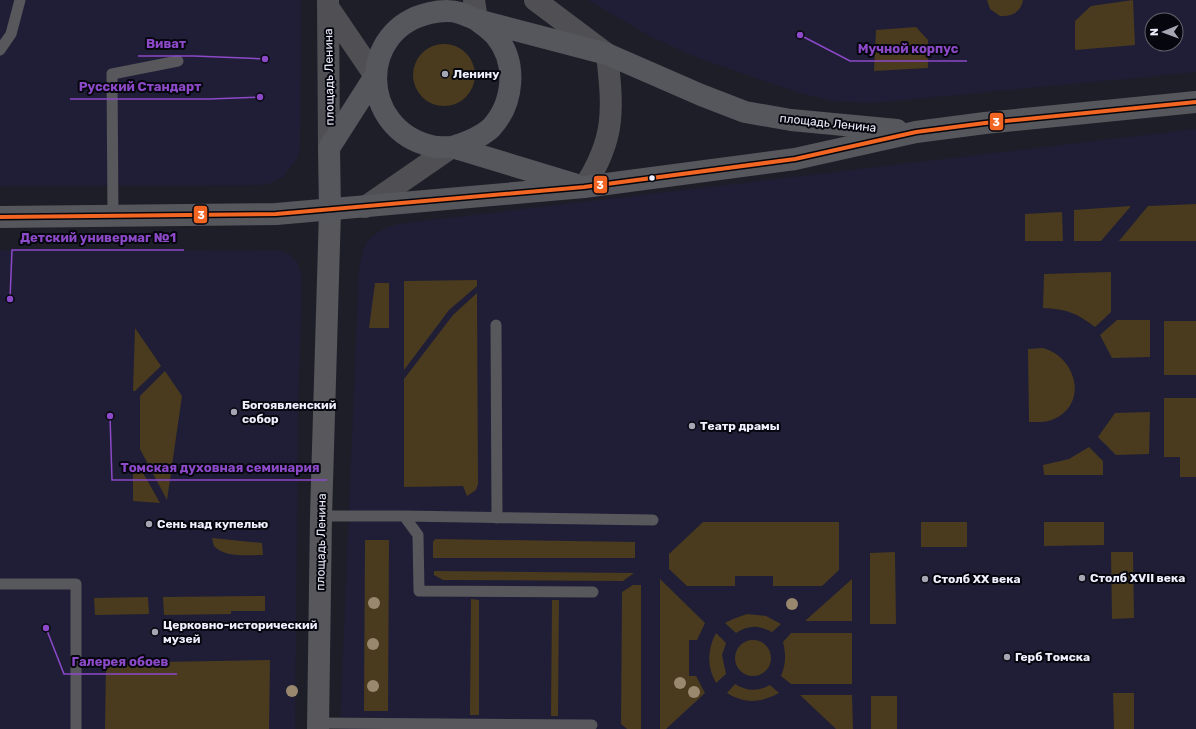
<svg xmlns="http://www.w3.org/2000/svg" width="1196" height="729" viewBox="0 0 1196 729" font-family="Rubik,sans-serif">
  <rect width="100%" height="100%" fill="#1e1e29"/>
  <path fill="#1f1e36" fill-rule="evenodd" d="M0,0H301L300,147L297,159L283,177L272,183L259,185L0,186Z
    M588,0H1196V72L872,103L834,101L800,93L701,59L653,38ZM1152,20H1176V44H1152Z
    M1196,129V729H340L359,270L363,249L370,238L383,229L398,224Z
    M0,250L280,251L289,254L297,262L301,273L302,286L298,407L295,729H0Z"/>
  <path fill="#4a3b1e" d="M987,0H1023C1021,12 1012,17 1000,16L990,9Z
    M1133,0L1135,45L1075,50V21L1091,6Z
    M916,27L928,40V68L874,71L876,30Z
    M413 75a31 31 0 1 1 62 0a31 31 0 1 1-62 0Z
    M1196,204V241H1119L1148,206Z
    M1131,206L1101,241H1074V210Z
    M1062,212L1063,241H1025V214Z
    M1111,272V312L1095,327C1077,313 1066,309 1043,308L1044,274Z
    M477,280V286L449,310L404,370V281Z
    M375,283H389V328H369Z
    M477,293L478,484L476,490L467,496L463,486L404,487V379L453,315Z
    M1117,320H1150V357L1112,358L1100,335Z
    M1164,321H1196V375H1164Z
    M135,328L161,366L135,391H133Z
    M1043,348C1076,357 1089,403 1054,419C1046,423 1038,422 1029,422L1028,349Z
    M165,371L182,396L167,500L140,449V396Z
    M1164,398H1196V477H1180V457H1164Z
    M1150,412L1149,454L1116,455L1098,437L1115,413Z
    M1089,447L1103,461V475H1044L1043,465L1069,459Z
    M133,464H138L160,503L133,501Z
    M703,522H839V570L822,586H773V576H735V586H687L669,569V554Z
    M921,522H967V547H921Z
    M1044,522H1104V545L1044,546Z
    M212,538L262,543L263,555C248,555 225,558 214,546Z
    M435,539L635,542V558H433V542Z
    M365,540H389L388,711H364Z
    M895,552L896,624H870V553Z
    M1111,552H1133L1134,618L1112,619Z
    M434,571L634,573L623,581L443,580L434,575Z
    M660,579L705,623L697,640H689V676H696L705,693L666,729H660Z
    M852,579V621H805Z
    M633,585H641V729H627L621,724L622,592Z
    M265,596V611H231V614L164,615L163,597Z
    M148,597L149,614L95,615L94,598Z
    M471,599L479,600V715H470Z
    M552,600H559L558,716H551Z
    M747,614L766,616L781,624L772,632C759,625 748,625 736,633L725,623L733,619Z
    M716,633L726,643L722,655L726,674L716,683C707,667 707,650 716,633Z
    M791,633H852V684H791L781,676C786,664 786,655 783,642Z
    M735 658a18 18 0 1 1 36 0a18 18 0 1 1-36 0Z
    M270,660L269,729H105L106,663Z
    M735,684C746,691 758,692 770,685L779,693C760,703 745,704 727,693Z
    M1113,693H1134V729H1114Z
    M800,695H852L853,729H836Z
    M871,696H897V729H871Z"/>
  <g fill="none" stroke-linecap="round" stroke-linejoin="round">
    <path stroke="#57575c" stroke-width="11" d="M0,50L11,34L20,0
      M113,217L112,74L178,61
      M496,325L497,518
      M321,516H404L418,535L419,591L593,592
      M404,516L653,520
      M0,584H76V729
      M318,723L592,725"/>
    <path stroke="#57575c" stroke-width="22" d="M318,729L321,516L330,211"/>
    <path stroke="#4f4f54" stroke-width="22" d="M328,0L329,148
      M474,0L477,20
      M535,0L607,54C613,109 616,138 584,187
      M328,7L375,76
      M365,207L452,147"/>
    <path stroke="#56575d" stroke-width="22" d="M452,147C466,143 480,138 491,128C514,103 518,62 495,35C490,30 484,25 478,21
      M574,184L452,147C445,147 438,148 431,146C359,129 357,29 430,13C439,11 451,10 460,13C466,15 472,18 477,20L607,54L701,95L745,112L791,120L897,130
      M330,211L329,148L375,76
      M0,217L276,214L584,187L795,159L916,132L985,123L1196,102"/>
    <defs>
      <path id="bus-1" d="M0,217L276,214L584,187L795,159L916,132L985,123L1196,102"/>
    </defs>
    <use href="#bus-1" stroke="#06060e" stroke-width="7"/>
    <use href="#bus-1" stroke="#f26522" stroke-width="4"/>
  </g>
  <g fill="#99886d">
    <circle cx="374" cy="603" r="6"/>
    <circle cx="792" cy="604" r="6"/>
    <circle cx="373" cy="644" r="6"/>
    <circle cx="680" cy="683" r="6"/>
    <circle cx="373" cy="686" r="6"/>
    <circle cx="292" cy="691" r="6"/>
    <circle cx="694" cy="692" r="6"/>
  </g>
  <g fill="#a5a6b3" stroke="#06060e" stroke-width="1.5">
    <circle cx="445" cy="74" r="4"/>
    <circle cx="234" cy="412" r="4"/>
    <circle cx="692" cy="426" r="4"/>
    <circle cx="149" cy="524" r="4"/>
    <circle cx="1082" cy="578" r="4"/>
    <circle cx="925" cy="579" r="4"/>
    <circle cx="155" cy="632" r="4"/>
    <circle cx="1007" cy="657" r="4"/>
  </g>
  <circle fill="#eeeffd" stroke="#06060e" stroke-width="1.5" cx="652" cy="178" r="3.5"/>
  <g text-anchor="middle" dominant-baseline="central" stroke-width="4" stroke-linejoin="round" paint-order="stroke">
    <g font-size="12" font-weight="bold" fill="#eeeffd" stroke="#06060e" text-anchor="start">
      <text x="453" y="74">Ленину</text>
      <text x="242" y="405">Богоявленский<tspan x="242" dy="14">собор</tspan></text>
      <text x="700" y="426">Театр драмы</text>
      <text x="157" y="524">Сень над купелью</text>
      <text x="1090" y="578">Столб XVII века</text>
      <text x="933" y="579">Столб XX века</text>
      <text x="163" y="625">Церковно-исторический<tspan x="163" dy="14">музей</tspan></text>
      <text x="1015" y="657">Герб Томска</text>
    </g>
    <g font-size="12" fill="#eeeffd" stroke="#06060e">
      <text transform="translate(329 77) rotate(-91)">площадь Ленина</text>
      <text transform="translate(828 123) rotate(6)">площадь Ленина</text>
      <text transform="translate(321 542) rotate(-89)">площадь Ленина</text>
    </g>
  </g>
  <path fill="none" stroke="#8c49c8" stroke-width="1.5" d="M265 59L194 56H138M800 35L850 61H967M260 97L209 99H70M10 299L12 250H184M110 416L112 480H327M46 628L64 674H177"/>
  <g fill="#8c49c8" stroke="#06060e" stroke-width="1.5">
    <circle cx="265" cy="59" r="4"/>
    <circle cx="800" cy="35" r="4"/>
    <circle cx="260" cy="97" r="4"/>
    <circle cx="10" cy="299" r="4"/>
    <circle cx="110" cy="416" r="4"/>
    <circle cx="46" cy="628" r="4"/>
  </g>
  <g font-size="13" text-anchor="middle" font-weight="bold" fill="#8c49c8" stroke="#06060e" stroke-width="4" stroke-linejoin="round" paint-order="stroke">
    <text x="166" y="48">Виват</text>
    <text x="908" y="53">Мучной корпус</text>
    <text x="140" y="91">Русский Стандарт</text>
    <text x="98" y="242">Детский универмаг №1</text>
    <text x="220" y="472">Томская духовная семинария</text>
    <text x="120" y="666">Галерея обоев</text>
  </g>
  <g stroke="#06060e" stroke-width="1.5">
    <rect x="989" y="112" width="15" height="19" rx="4" fill="#f26522"/>
    <rect x="593" y="175" width="15" height="19" rx="4" fill="#f26522"/>
    <rect x="193" y="205" width="15" height="19" rx="4" fill="#f26522"/>
  </g>
  <g font-size="11" text-anchor="middle" font-weight="bold" fill="#fff">
    <text x="996" y="126">3</text>
    <text x="600" y="189">3</text>
    <text x="201" y="219">3</text>
  </g>
  <g transform="translate(1164 32) rotate(269)"><circle r="19" fill="#06060e" stroke="#63636e"/>
  <path d="M0-3L7 15L0 10L-7 15Z" fill="#a5a6b3"/>
  <text y="-6" font-size="11" font-weight="bold" text-anchor="middle" fill="#eeeffd">N</text>
  </g>
</svg>
